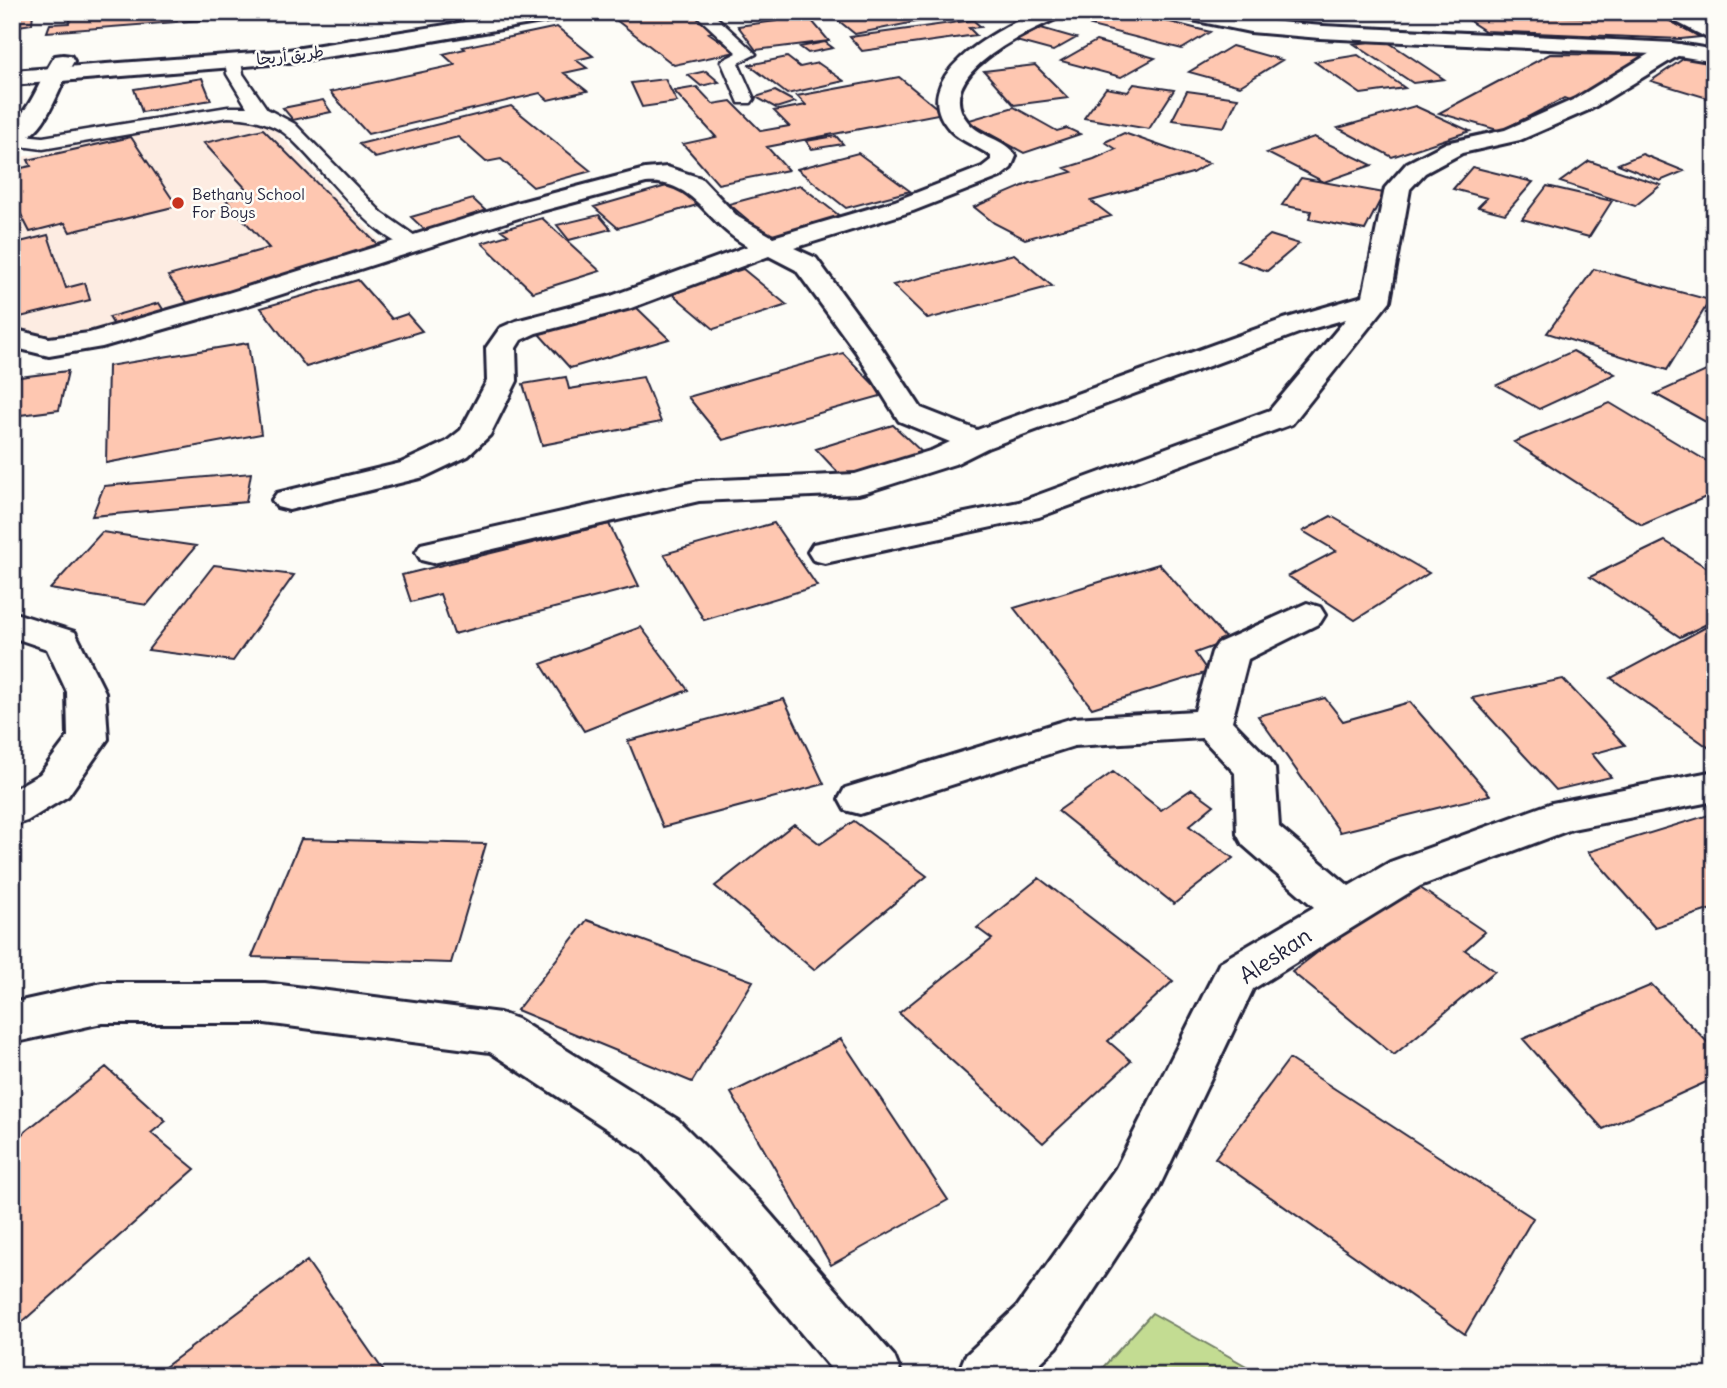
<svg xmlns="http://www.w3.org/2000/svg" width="1727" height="1388" viewBox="0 0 1727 1388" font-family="Delius,'Playpen Sans Arabic',sans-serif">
  <rect width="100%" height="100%" fill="#fdfcf7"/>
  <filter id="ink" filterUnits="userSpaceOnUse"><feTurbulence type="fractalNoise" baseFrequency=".0143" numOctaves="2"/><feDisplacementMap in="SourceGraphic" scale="14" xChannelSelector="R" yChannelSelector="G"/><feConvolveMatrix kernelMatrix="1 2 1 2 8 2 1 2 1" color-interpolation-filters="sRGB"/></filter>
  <g filter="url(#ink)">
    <path fill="#fdece2" d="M233,119L268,122L385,247L60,342L12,330V159L171,128Z"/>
    <path fill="#c3dc92" stroke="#727f66" stroke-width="2" d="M1152,1313L1264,1376H1095Z"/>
    <path fill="#fec7b1" stroke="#22223b" stroke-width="2" d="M12,12H33L32,24L12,27Z
      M305,12L47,32L50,24L69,23L72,16L115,12Z
      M628,12H692L717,31L709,33L736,52L674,65L611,16Z
      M769,12H835L814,15L818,20L812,21L829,41L756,50L738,26L776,21Z
      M859,12H940L945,16L855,34L834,17Z
      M1116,12H1130L1210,32L1182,49L1091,26Z
      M1480,12L1617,19L1641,16L1663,17L1700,37L1681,39L1485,31L1471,22L1466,14Z
      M973,20L981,27L969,28L976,35L862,51L850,37Z
      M557,27L593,56L576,60L587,68L564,73L587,91L548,100L540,93L368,134L330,92L455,65L443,54L465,49L463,47Z
      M1041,28L1076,38L1053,51L1016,41Z
      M1385,40L1444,79L1413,83L1354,44Z
      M1096,41L1155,58L1121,77L1061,61Z
      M825,42L833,48L808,53L800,47Z
      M1232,46L1282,60L1240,86L1189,72Z
      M1550,54L1647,55L1572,101L1564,98L1501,131L1439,113Z
      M1358,55L1405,88L1361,94L1315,62Z
      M787,57L800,67L818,63L844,81L787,94L749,65Z
      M1686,57L1715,65L1714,100L1651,81Z
      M1035,65L1068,98L1014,105L984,71Z
      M706,71L719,82L701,86L688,75Z
      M899,77L943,113L767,147L788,170L718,184L683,144L716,137L674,91L697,87L713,104L731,101L761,131L789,126L774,111L806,105L797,96Z
      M202,78L211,100L142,112L134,89Z
      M665,79L677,102L642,107L631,83Z
      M1134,84L1174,90L1149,129L1084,118L1106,88L1128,92Z
      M775,91L795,102L776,108L756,97Z
      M1187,91L1238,98L1224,127L1172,120Z
      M323,100L331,112L293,120L283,108Z
      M511,106L591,171L533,187L501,159L486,162L458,137L375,158L359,144Z
      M1415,106L1470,131L1392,157L1338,128Z
      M1014,107L1057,131L1067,128L1080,134L1024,153L966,121Z
      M263,129L382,249L189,305L168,276L269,248L226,200L250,193L204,143Z
      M1124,133L1209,163L1192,173L1091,201L1111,216L1025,239L994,223L974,207L1030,183L1072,172L1065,168L1094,159L1116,149L1105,142Z
      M836,136L843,144L812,149L806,141Z
      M131,137L177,206L70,232L65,223L30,232L12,197V170L31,166L28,160Z
      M1314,137L1372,165L1324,182L1267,153Z
      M858,153L910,191L846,208L797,169Z
      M1642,154L1684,171L1660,181L1618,164Z
      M1589,161L1661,185L1635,206L1560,182Z
      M1472,167L1533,182L1505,214L1478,207L1487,198L1453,189Z
      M1301,178L1384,193L1365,230L1309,219L1311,211L1282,205Z
      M677,183L704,203L618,228L594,207Z
      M800,185L841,217L768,237L729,204Z
      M1547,186L1612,201L1589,237L1522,219Z
      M473,199L490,215L428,233L411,217Z
      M599,215L611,229L569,240L557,225Z
      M542,218L600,271L533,292L482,243L508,235L501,230Z
      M48,235L66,288L85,283L90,300L12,319V244Z
      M1270,235L1299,244L1267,271L1238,261Z
      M1014,254L1052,286L928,319L893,285Z
      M743,269L787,305L714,329L670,292Z
      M1594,269L1710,300L1667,370L1547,333Z
      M358,280L392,319L407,314L422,331L306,367L261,308Z
      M159,303L164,311L114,325L109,317Z
      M636,307L669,339L570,368L539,334Z
      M248,343L261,434L106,463L108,366Z
      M1573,351L1615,374L1539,409L1497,385Z
      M843,353L884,395L723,440L688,397Z
      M1715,367V427L1655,394Z
      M68,371L59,410L12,416V378Z
      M566,377L569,389L643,377L661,422L542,445L523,384Z
      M1610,403L1715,466V493L1642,525L1514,442Z
      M893,425L925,455L846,481L816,449Z
      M251,473L246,502L92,516L104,486Z
      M1331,516L1429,573L1355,620L1288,576L1336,551L1303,531Z
      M774,523L817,586L704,620L664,554Z
      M609,524L639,586L454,634L440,594L411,602L402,575Z
      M102,532L196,546L147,605L50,589Z
      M1665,541L1715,573V620L1680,637L1590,577Z
      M1159,564L1228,641L1195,653L1208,672L1092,708L1014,608Z
      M214,565L294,575L233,661L148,650Z
      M1708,626L1715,630V752L1611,678Z
      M641,627L688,690L584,731L541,664Z
      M1563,679L1625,745L1592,754L1611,777L1556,790L1472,698Z
      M1325,698L1343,721L1410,702L1490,795L1340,832L1258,716Z
      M784,699L824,784L663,827L628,741Z
      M1113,772L1161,810L1192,789L1214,805L1189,826L1233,858L1174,904L1058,811Z
      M1715,813V908L1655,927L1588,852Z
      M854,821L927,876L814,970L715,886L794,824L820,844Z
      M301,839L486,844L451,963L252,957Z
      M1039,878L1173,981L1108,1041L1131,1061L1043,1143L899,1013L992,939L977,928Z
      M1410,881L1485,932L1465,950L1495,971L1394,1055L1292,972Z
      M587,920L753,981L692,1082L517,1010Z
      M1652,985L1715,1050V1078L1603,1129L1523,1039Z
      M841,1039L948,1200L831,1265L731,1093Z
      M1289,1059L1533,1218L1465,1334L1215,1158Z
      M106,1067L166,1121L151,1133L195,1169L12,1331V1142Z
      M307,1261L387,1376H153Z"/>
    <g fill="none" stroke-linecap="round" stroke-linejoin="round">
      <defs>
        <path id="service" d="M693,12H711L756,54L738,63L754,99L751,103H739L721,61L737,53Z
          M233,56L241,61L243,74L267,109L295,124L382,213L418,238L421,242L418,246C380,256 312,150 280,130C262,120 248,118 228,117L43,149L12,145V134L43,137L228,107H247L227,74L225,61Z"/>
        <path id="minor" d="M1037,12H1065L1062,16C1031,30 928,75 968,122C981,138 1004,138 1016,156L1011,168L1000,177L913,211L794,248L816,258L879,344L921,408L977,430L1284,319L1363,296L1385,188L1407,163L1446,143L1505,130L1575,99L1665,44H1681L1684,49L1681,54L1591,109L1520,140L1462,153L1425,173L1410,189L1390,301L1292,424L1039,517L825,563L813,560L808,552L813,544L1019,502L1270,410L1346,319L1304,331L987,448L955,464L870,491L858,494L699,501L433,563L421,560L416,552L421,544L699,481L855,474L933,450L950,442L899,421L856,352L796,270L769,256L631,308L536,333L521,340L516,348L517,381L490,435L468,456L424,477L289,510L277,507L272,500L277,493L401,463L446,442L461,430L487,381L486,348L500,328L516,321L611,296L748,246C705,224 697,179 646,183L534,213L248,305L102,347L49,356L12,347V329L49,338L89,333L228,293L516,203L645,169L667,167L701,178L738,217L773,237L895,201L982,167L991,160V156C978,146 961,142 950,130C903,78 998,29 1037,12Z
          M1662,12H1687L1715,27V42L1665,16Z
          M1307,603L1320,607L1325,615L1320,623L1248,659L1232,721L1269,759L1275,769L1279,827L1349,886L1390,862L1552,803L1715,771V801L1572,829L1420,886L1253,989L1152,1202L1057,1347L1026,1376H957L965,1356L1017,1307L1116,1168L1220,962L1314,907L1243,845L1237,834L1235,773L1202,738L1074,746L860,814L845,810L839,799L845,788L1073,718L1195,711L1212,652L1218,643Z
          M12,612L75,632L105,692L108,739L68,796L27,821L12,826V790L40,774L68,737L67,692L47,649L12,637Z
          M102,983H265L500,1013L517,1019L678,1120L759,1201L894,1356L902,1376H837L721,1237L642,1152L490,1052L265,1023H102L12,1043V1003Z"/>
        <path id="tertiary" d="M1170,12C1221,12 1271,23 1323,26C1440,32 1556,37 1673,43L1715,50V62L1673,55L1320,38L1250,32L1173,16Z
          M63,55L71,56L74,61C57,88 49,135 12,144V124C34,105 39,80 55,56Z"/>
        <path id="secondary" d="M528,12H575L565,18L397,47L282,63L12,85V71L282,51Z"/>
      </defs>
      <use href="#service" stroke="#22223b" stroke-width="5"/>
      <use href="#minor" stroke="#22223b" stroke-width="6"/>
      <use href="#tertiary" stroke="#22223b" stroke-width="6"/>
      <use href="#secondary" stroke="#22223b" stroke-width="6"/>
      <use href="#service" fill="#fdfcf7" fill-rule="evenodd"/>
      <use href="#minor" fill="#fdfcf7" fill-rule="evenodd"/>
      <use href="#tertiary" fill="#fdfcf7" fill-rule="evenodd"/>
      <use href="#secondary" fill="#fdfcf7" fill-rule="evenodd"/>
    </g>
  </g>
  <circle fill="#c8321e" stroke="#fdfcf7" stroke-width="2.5" cx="178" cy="203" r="7"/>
  <g text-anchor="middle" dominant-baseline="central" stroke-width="5" stroke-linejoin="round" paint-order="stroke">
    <g font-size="16" fill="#22223b" stroke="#fdfcf7">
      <text transform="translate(290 55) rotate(-7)">طريق أريحا</text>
    </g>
    <g font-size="16" fill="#22223b" stroke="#fdfcf7" text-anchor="start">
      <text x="192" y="194">Bethany School<tspan x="192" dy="18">For Boys</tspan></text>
    </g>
    <g font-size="23" fill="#22223b" stroke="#fdfcf7">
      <text transform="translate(1275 955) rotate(-34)">Aleskan</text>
    </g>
  </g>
  <rect width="1727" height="1388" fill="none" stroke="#fdfcf7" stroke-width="42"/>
  <rect x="21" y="21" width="1685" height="1346" fill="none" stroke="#22223b" stroke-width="2.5" filter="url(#ink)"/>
</svg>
